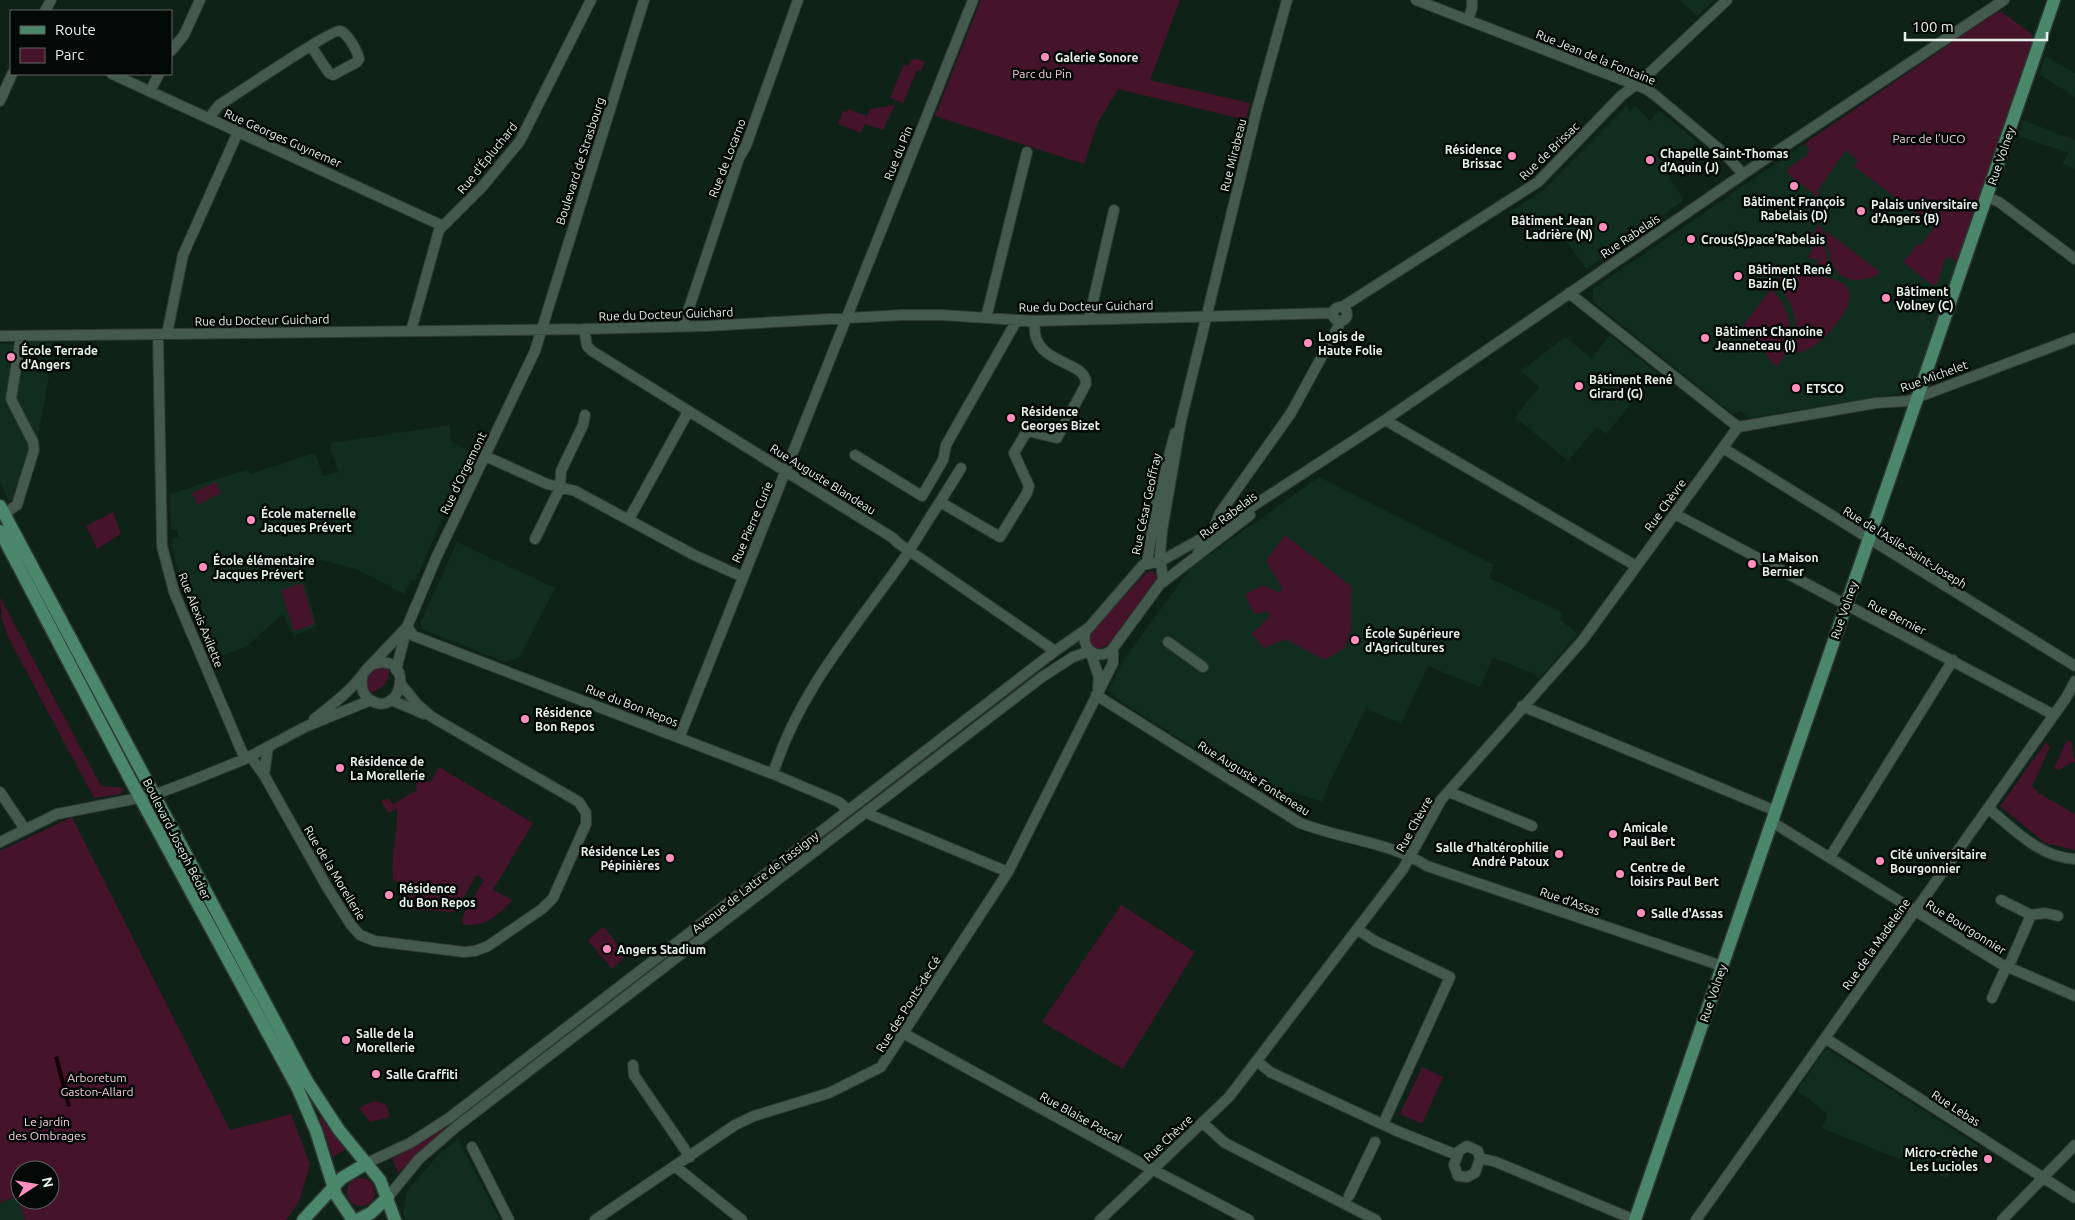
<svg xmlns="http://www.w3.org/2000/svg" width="2075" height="1220" viewBox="0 0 2075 1220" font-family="Ubuntu,sans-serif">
  <rect width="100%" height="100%" fill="#0e2218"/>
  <path fill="#102d1f" d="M1680,0H1714L1697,16Z
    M1997,12H2002L2032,34L2033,39L1913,391L1749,418L1740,411L1733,414L1593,302V289Z
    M2045,56L2075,73V97L2039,74Z
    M1626,106L1630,111L1635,106L1650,121L1659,110L1697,142L1686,155L1690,159L1668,175L1684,200L1586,269L1559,230L1542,241L1509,212L1544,190Z
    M2023,120L2075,140V169L2062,163L2069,153L2018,136Z
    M1610,335L1657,373L1606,434L1597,427L1568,461L1515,417L1539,387L1521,371L1565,337L1591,358Z
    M40,342L55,343L38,437L40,442L37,459L21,505L8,500L0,481V344Z
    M450,425L451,441L475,454L451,499L415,581L411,580L404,594L356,569L322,560L300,567L317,626L294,636L283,614L246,647L212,659L174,558L172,539L178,537L177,530L171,529L170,494L248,469L250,474L315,453L323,476L339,472L330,449L332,443Z
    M1319,477L1494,565L1489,578L1563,613L1560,620L1578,634L1539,679L1532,673L1493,658L1480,687L1428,666L1401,724L1366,708L1330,782L1322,802L1289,791L1282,803L1126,705L1108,691L1124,659L1191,568Z
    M457,542L555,588L519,658L505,662L423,630L420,624Z
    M1829,1050L1979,1146L1973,1157L1967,1154L1946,1178L1822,1128L1828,1114L1797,1090L1824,1051Z
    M458,1139L500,1220H405L403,1213L407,1191L439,1154Z
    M17,1196L25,1220H0V1203Z"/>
  <path fill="#45132a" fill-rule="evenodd" d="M981,0H1180L1150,80L1250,103L1246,120L1118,89L1097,124L1084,164L935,116Z
    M1997,12H2002L2032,34L2033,39L1956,263L1954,262L1955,259L1949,257L1945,260L1937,284L1932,285L1903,262L1918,244L1921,245L1938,222L1926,212L1921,217L1854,166L1858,160L1846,150L1817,191L1820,194L1818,197L1788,174L1787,169L1809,154L1807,152L1810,150L1805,143Z
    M917,59L925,62L921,71L917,70L903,103L890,98L904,64L908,66L911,60Z
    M895,105L883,130L865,124L861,133L838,124L843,111L847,112L848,109L867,116L870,109Z
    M1819,225L1822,227L1828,268L1824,271L1816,269L1819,259L1808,258L1814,244L1808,240Z
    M1825,230L1880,272C1874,278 1867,279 1858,280C1830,281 1829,251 1825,230Z
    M1786,269C1808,282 1879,267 1837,323C1827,336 1814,349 1798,353L1794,351C1798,326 1796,300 1775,283Z
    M1771,289C1792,309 1798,344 1777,366L1772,363L1761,346L1740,330Z
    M216,482L221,493L198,505L192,493Z
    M113,512L121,534L97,549L86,526Z
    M1285,535L1351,586V629L1345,648L1325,660L1285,639L1264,648L1252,634L1270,616L1267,611L1254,614L1245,594L1264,585L1279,593L1283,589L1266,561Z
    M1152,571L1156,574V580L1108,645L1099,649L1093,646L1090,640L1092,631L1147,572Z
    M302,583L315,624L294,631L281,590Z
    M0,597L101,786L124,788L121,794L94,798L9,639L2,620Z
    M375,667L389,668C391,681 381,692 368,693L365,678Z
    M2067,740L2072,743L2075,762L2068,764L2060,770L2054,768Z
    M2046,742L2050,747L2032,786L2040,794L2075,814V850L2045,843L2000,806Z
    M439,767L533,823L493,890L513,900C498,915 484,929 462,924L464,912L484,880L476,875L456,912L404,909L408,885L393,880C390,856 398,834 397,809L388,813L381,801L388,798L393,804L417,790L415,778L418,775L430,783Z
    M72,817L230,1130L291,1114L310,1164L299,1202L286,1220H25L17,1196L0,1203V851ZM20,1170H50V1200H20Z
    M1121,905L1195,952L1123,1069L1042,1022Z
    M602,928H605L626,956L612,969L588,940Z
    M1422,1067L1443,1077L1422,1124L1400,1114Z
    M374,1101L386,1104L390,1117L370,1122L359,1108Z
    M318,1114L346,1149L333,1157Z
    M456,1118L398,1173L392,1159L430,1137Z
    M347 1192a14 14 0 1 1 28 0a14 14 0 1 1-28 0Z"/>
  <path fill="#140007" d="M58,1056L71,1106L67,1107L54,1057Z"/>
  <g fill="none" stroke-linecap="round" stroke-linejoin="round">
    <defs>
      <path id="minor" d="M1287,0L1257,109L1181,421L1162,531L1160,555L1163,580L1111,651C1096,661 1080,648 1086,631L1143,565L1161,561L1213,532L1385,420L1758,164L2004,0
        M1416,0L1646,89L1656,96L1724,153L1743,174
        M45,11L51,0
        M1468,20L1472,8V0
        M171,51L184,35L200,0
        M112,74L443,226
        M150,91L159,74
        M0,101L12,74
        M209,118L219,105C234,96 332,29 340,31C347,32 358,52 359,59L357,62L333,75L329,73L311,46
        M1987,197L1999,202L2075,259
        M1569,293L1738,427
        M1333 314a7 7 0 1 1 14 0a7 7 0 1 1-14 0Z
        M1342,307L1538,182L1621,96L1641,81L1727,0
        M986,318L1027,152
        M1089,319L1114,210
        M683,326L739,158L746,146L798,0
        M584,329L587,346L592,351L893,538L898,543L1055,651
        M411,331L439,230L482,187L520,141L591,0
        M158,334L162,546L174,592L245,759
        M167,334L183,255L238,132
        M0,336L584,329L706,326L902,315H942L1035,321L1333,313
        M1385,420L1636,566
        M1738,427L1876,403L1908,401L2075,338
        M1723,448L2075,666
        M855,455L922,496L943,460L946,445L1017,320
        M485,456L547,484L575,491L694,555L743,577
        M961,468L940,502L1000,537L1027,493L1029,486L1014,453L1027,431L1057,438L1086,384C1087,358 1029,367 1035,321
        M4,514L17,505L34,450L33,442L11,399L21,336
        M1675,514L2054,715
        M629,519L688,412
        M535,539L560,488L561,471L583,425L585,415
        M1198,553L1202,545L1208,541L1220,513L1291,413L1339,325V321
        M1147,563L1157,501L1175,433
        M1163,582L1250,515
        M407,627L414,636L773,774L839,802L848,810
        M1168,642L1203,667
        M1090,651L1099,677L1098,688
        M396,670L407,627L436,558L535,351L644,0
        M362,678C361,686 362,694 369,699C401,722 417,652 374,664
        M1096,695L1300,823C1341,839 1390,842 1427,866L1722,966
        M391,700L424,714
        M1522,706L1776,811
        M314,719C333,704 352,690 366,670L407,627
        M680,736L973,0
        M250,756L264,775L327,887L351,925L360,935L375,941L464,952L475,951L488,946L542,909L553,898L586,824V813L579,802L432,717L417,704L401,684
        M773,774C798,692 855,628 903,560C916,541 927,521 940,502
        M264,775L268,747
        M0,792L25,829
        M1449,792L1532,826
        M1989,809C2015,830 2039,857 2075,859
        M867,811L871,815L1008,872
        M1772,822L2001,964L2075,996
        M0,842L57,814L154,795L193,780L245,759L305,727L371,700
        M1830,857L1953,660
        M2001,900L2031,915L2011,961
        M2031,915L2045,913L2058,916
        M1358,930L1375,941L1450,977L1383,1124
        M1992,998L2006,967
        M903,1033L1144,1165L1249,1220
        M1825,1038L2075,1198
        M1257,1061L1270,1072L1397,1131L1457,1155
        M633,1065L634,1075L690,1157
        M1203,1123L1225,1143L1376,1220
        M1467,1146L1478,1151L1480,1158L1475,1173L1467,1177L1458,1176L1454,1165L1459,1151Z
        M472,1147L509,1220
        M1480,1158L1496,1162L1635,1220
        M367,1163L410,1143L449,1118L1055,651L1088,628
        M676,1167L742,1220
        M1349,1196L1375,1142
        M388,1197L419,1159L456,1127L1042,677L1073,657L1090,651
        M595,1220L735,1125L754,1116L829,1093L881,1067L1008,872L1113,663V649
        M1100,1220L1229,1097L1403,869L1441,800L1582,641L1738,427
        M1696,1220L2066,698L2075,681
        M2002,1220L2075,1145"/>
      <path id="major" d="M0,506L307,1081L339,1130L380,1180L395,1220
        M0,531L131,781L298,1089L316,1131L336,1195L353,1220
        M303,1220L342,1178L367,1163
        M357,1220L371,1213L388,1197
        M1635,1220L2054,0"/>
    </defs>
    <use href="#minor" stroke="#2e3932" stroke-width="12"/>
    <use href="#major" stroke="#2e3932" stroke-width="15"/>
    <use href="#minor" stroke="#445a4e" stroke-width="10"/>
    <use href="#major" stroke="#4b876a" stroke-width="12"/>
  </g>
  <g fill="#fe8ebc" stroke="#030906" stroke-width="2">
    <circle cx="1045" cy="57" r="5"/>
    <circle cx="1512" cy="156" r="5"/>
    <circle cx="1650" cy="160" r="5"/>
    <circle cx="1794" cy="186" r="5"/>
    <circle cx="1861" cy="211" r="5"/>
    <circle cx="1603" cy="227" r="5"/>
    <circle cx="1691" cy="239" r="5"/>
    <circle cx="1738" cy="276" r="5"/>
    <circle cx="1886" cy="298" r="5"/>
    <circle cx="1705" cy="338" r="5"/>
    <circle cx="1308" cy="343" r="5"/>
    <circle cx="11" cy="357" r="5"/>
    <circle cx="1579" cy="386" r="5"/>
    <circle cx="1796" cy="388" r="5"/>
    <circle cx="1011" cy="418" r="5"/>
    <circle cx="251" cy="520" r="5"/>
    <circle cx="1752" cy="564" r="5"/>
    <circle cx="203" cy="567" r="5"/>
    <circle cx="1355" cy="640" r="5"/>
    <circle cx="525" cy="719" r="5"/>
    <circle cx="340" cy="768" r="5"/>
    <circle cx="1613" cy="834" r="5"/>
    <circle cx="1559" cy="854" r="5"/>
    <circle cx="670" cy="858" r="5"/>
    <circle cx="1880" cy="861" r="5"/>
    <circle cx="1620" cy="874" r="5"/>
    <circle cx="389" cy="895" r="5"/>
    <circle cx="1641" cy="913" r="5"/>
    <circle cx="607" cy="949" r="5"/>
    <circle cx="346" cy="1040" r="5"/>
    <circle cx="376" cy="1074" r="5"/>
    <circle cx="1988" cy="1159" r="5"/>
  </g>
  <g text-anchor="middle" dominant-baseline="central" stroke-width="5" stroke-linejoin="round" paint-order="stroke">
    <g font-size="12" font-weight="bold" fill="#e6f2eb" stroke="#030906" text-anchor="start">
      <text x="1055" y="57">Galerie Sonore</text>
      <text x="1502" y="149" text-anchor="end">Résidence<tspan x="1502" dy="14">Brissac</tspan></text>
      <text x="1660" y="153">Chapelle Saint-Thomas<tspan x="1660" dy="14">d’Aquin (J)</tspan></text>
      <text x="1794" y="201" text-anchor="middle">Bâtiment François<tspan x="1794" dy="14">Rabelais (D)</tspan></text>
      <text x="1871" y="204">Palais universitaire<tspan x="1871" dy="14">d'Angers (B)</tspan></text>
      <text x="1593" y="220" text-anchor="end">Bâtiment Jean<tspan x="1593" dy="14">Ladrière (N)</tspan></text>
      <text x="1701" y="239">Crous(S)pace’Rabelais</text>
      <text x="1748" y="269">Bâtiment René<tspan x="1748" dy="14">Bazin (E)</tspan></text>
      <text x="1896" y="291">Bâtiment<tspan x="1896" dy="14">Volney (C)</tspan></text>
      <text x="1715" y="331">Bâtiment Chanoine<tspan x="1715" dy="14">Jeanneteau (I)</tspan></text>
      <text x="1318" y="336">Logis de<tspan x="1318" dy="14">Haute Folie</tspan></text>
      <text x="21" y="350">École Terrade<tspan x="21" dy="14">d'Angers</tspan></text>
      <text x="1589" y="379">Bâtiment René<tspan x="1589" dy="14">Girard (G)</tspan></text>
      <text x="1806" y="388">ETSCO</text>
      <text x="1021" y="411">Résidence<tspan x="1021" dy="14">Georges Bizet</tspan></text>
      <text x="261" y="513">École maternelle<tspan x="261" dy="14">Jacques Prévert</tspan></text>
      <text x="1762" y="557">La Maison<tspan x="1762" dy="14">Bernier</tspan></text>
      <text x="213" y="560">École élémentaire<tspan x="213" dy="14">Jacques Prévert</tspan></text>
      <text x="1365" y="633">École Supérieure<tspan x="1365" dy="14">d'Agricultures</tspan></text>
      <text x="535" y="712">Résidence<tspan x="535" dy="14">Bon Repos</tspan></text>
      <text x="350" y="761">Résidence de<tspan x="350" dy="14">La Morellerie</tspan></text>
      <text x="1623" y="827">Amicale<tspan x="1623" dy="14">Paul Bert</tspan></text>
      <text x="1549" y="847" text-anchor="end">Salle d'haltérophilie<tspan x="1549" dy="14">André Patoux</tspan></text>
      <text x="660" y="851" text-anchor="end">Résidence Les<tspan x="660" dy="14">Pépinières</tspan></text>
      <text x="1890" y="854">Cité universitaire<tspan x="1890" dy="14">Bourgonnier</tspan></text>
      <text x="1630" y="867">Centre de<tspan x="1630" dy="14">loisirs Paul Bert</tspan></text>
      <text x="399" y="888">Résidence<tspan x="399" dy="14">du Bon Repos</tspan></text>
      <text x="1651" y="913">Salle d'Assas</text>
      <text x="617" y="949">Angers Stadium</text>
      <text x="356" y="1033">Salle de la<tspan x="356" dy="14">Morellerie</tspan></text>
      <text x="386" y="1074">Salle Graffiti</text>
      <text x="1978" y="1152" text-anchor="end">Micro-crèche<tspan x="1978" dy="14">Les Lucioles</tspan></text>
    </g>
    <g font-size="12" fill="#e6f2eb" stroke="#030906">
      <text transform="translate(1596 57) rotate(22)">Rue Jean de la Fontaine</text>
      <text transform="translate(283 138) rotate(24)">Rue Georges Guynemer</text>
      <text transform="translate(1549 151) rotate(-44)">Rue de Brissac</text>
      <text transform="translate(898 153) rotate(-68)">Rue du Pin</text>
      <text transform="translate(1233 155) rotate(-76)">Rue Mirabeau</text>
      <text transform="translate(2001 156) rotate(-71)">Rue Volney</text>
      <text transform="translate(487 158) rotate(-51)">Rue d'Épluchard</text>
      <text transform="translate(727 158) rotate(-69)">Rue de Locarno</text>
      <text transform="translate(580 161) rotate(-72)">Boulevard de Strasbourg</text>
      <text transform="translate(1630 236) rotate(-34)">Rue Rabelais</text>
      <text transform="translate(1086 306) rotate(-1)">Rue du Docteur Guichard</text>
      <text transform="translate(666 314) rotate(-2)">Rue du Docteur Guichard</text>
      <text transform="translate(262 320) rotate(-1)">Rue du Docteur Guichard</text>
      <text transform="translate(1934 376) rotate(-20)">Rue Michelet</text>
      <text transform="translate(463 473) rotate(-64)">Rue d'Orgemont</text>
      <text transform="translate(823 479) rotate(32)">Rue Auguste Blandeau</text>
      <text transform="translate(1146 504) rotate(-78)">Rue César Geoffray</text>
      <text transform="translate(1665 505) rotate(-54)">Rue Chèvre</text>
      <text transform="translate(1228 515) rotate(-37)">Rue Rabelais</text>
      <text transform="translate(752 522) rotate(-67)">Rue Pierre Curie</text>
      <text transform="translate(1905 547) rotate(32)">Rue de l'Asile-Saint-Joseph</text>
      <text transform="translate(1844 610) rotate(-71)">Rue Volney</text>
      <text transform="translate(1897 617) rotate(27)">Rue Bernier</text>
      <text transform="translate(201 620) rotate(68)">Rue Alexis Axilette</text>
      <text transform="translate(632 705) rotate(21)">Rue du Bon Repos</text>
      <text transform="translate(1254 778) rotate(32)">Rue Auguste Fonteneau</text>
      <text transform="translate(1414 824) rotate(-61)">Rue Chèvre</text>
      <text transform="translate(177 839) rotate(63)">Boulevard Joseph Bédier</text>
      <text transform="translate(335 873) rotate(59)">Rue de la Morellerie</text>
      <text transform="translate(755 882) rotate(-38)">Avenue de Lattre de Tassigny</text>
      <text transform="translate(1570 901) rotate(19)">Rue d'Assas</text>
      <text transform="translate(1966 927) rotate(32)">Rue Bourgonnier</text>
      <text transform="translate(1876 944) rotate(-55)">Rue de la Madeleine</text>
      <text transform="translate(1713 993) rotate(-71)">Rue Volney</text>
      <text transform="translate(908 1004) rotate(-58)">Rue des Ponts-de-Cé</text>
      <text transform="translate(1956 1108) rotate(33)">Rue Lebas</text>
      <text transform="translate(1081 1117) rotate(29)">Rue Blaise Pascal</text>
      <text transform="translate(1168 1138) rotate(-43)">Rue Chèvre</text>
    </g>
    <g font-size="12" fill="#f4cbda" stroke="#030906">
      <text x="1042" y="73">Parc du Pin</text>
      <text x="1929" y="138">Parc de l’UCO</text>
      <text x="97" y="1077">Arboretum<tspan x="97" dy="14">Gaston-Allard</tspan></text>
      <text x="47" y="1121">Le jardin<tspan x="47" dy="14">des Ombrages</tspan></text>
    </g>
  </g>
  <rect x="10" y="10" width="162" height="65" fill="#030906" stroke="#5e6662"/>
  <rect x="20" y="26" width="25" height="8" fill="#4b876a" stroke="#5e6662"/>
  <text x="55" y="35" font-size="15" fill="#e6f2eb">Route</text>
  <rect x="20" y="48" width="25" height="15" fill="#45132a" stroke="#5e6662"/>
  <text x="55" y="60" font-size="15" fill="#e6f2eb">Parc</text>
  <g transform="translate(35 1185) rotate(78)"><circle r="24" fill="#030906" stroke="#5e6662"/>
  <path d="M0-4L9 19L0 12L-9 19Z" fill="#fe8ebc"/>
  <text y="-8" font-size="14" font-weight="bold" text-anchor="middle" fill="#e6f2eb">N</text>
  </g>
  <path d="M1905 32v8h142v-8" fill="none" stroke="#e6f2eb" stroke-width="2.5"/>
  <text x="1912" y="32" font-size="15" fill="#e6f2eb" stroke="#030906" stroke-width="4" paint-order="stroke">100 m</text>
</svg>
